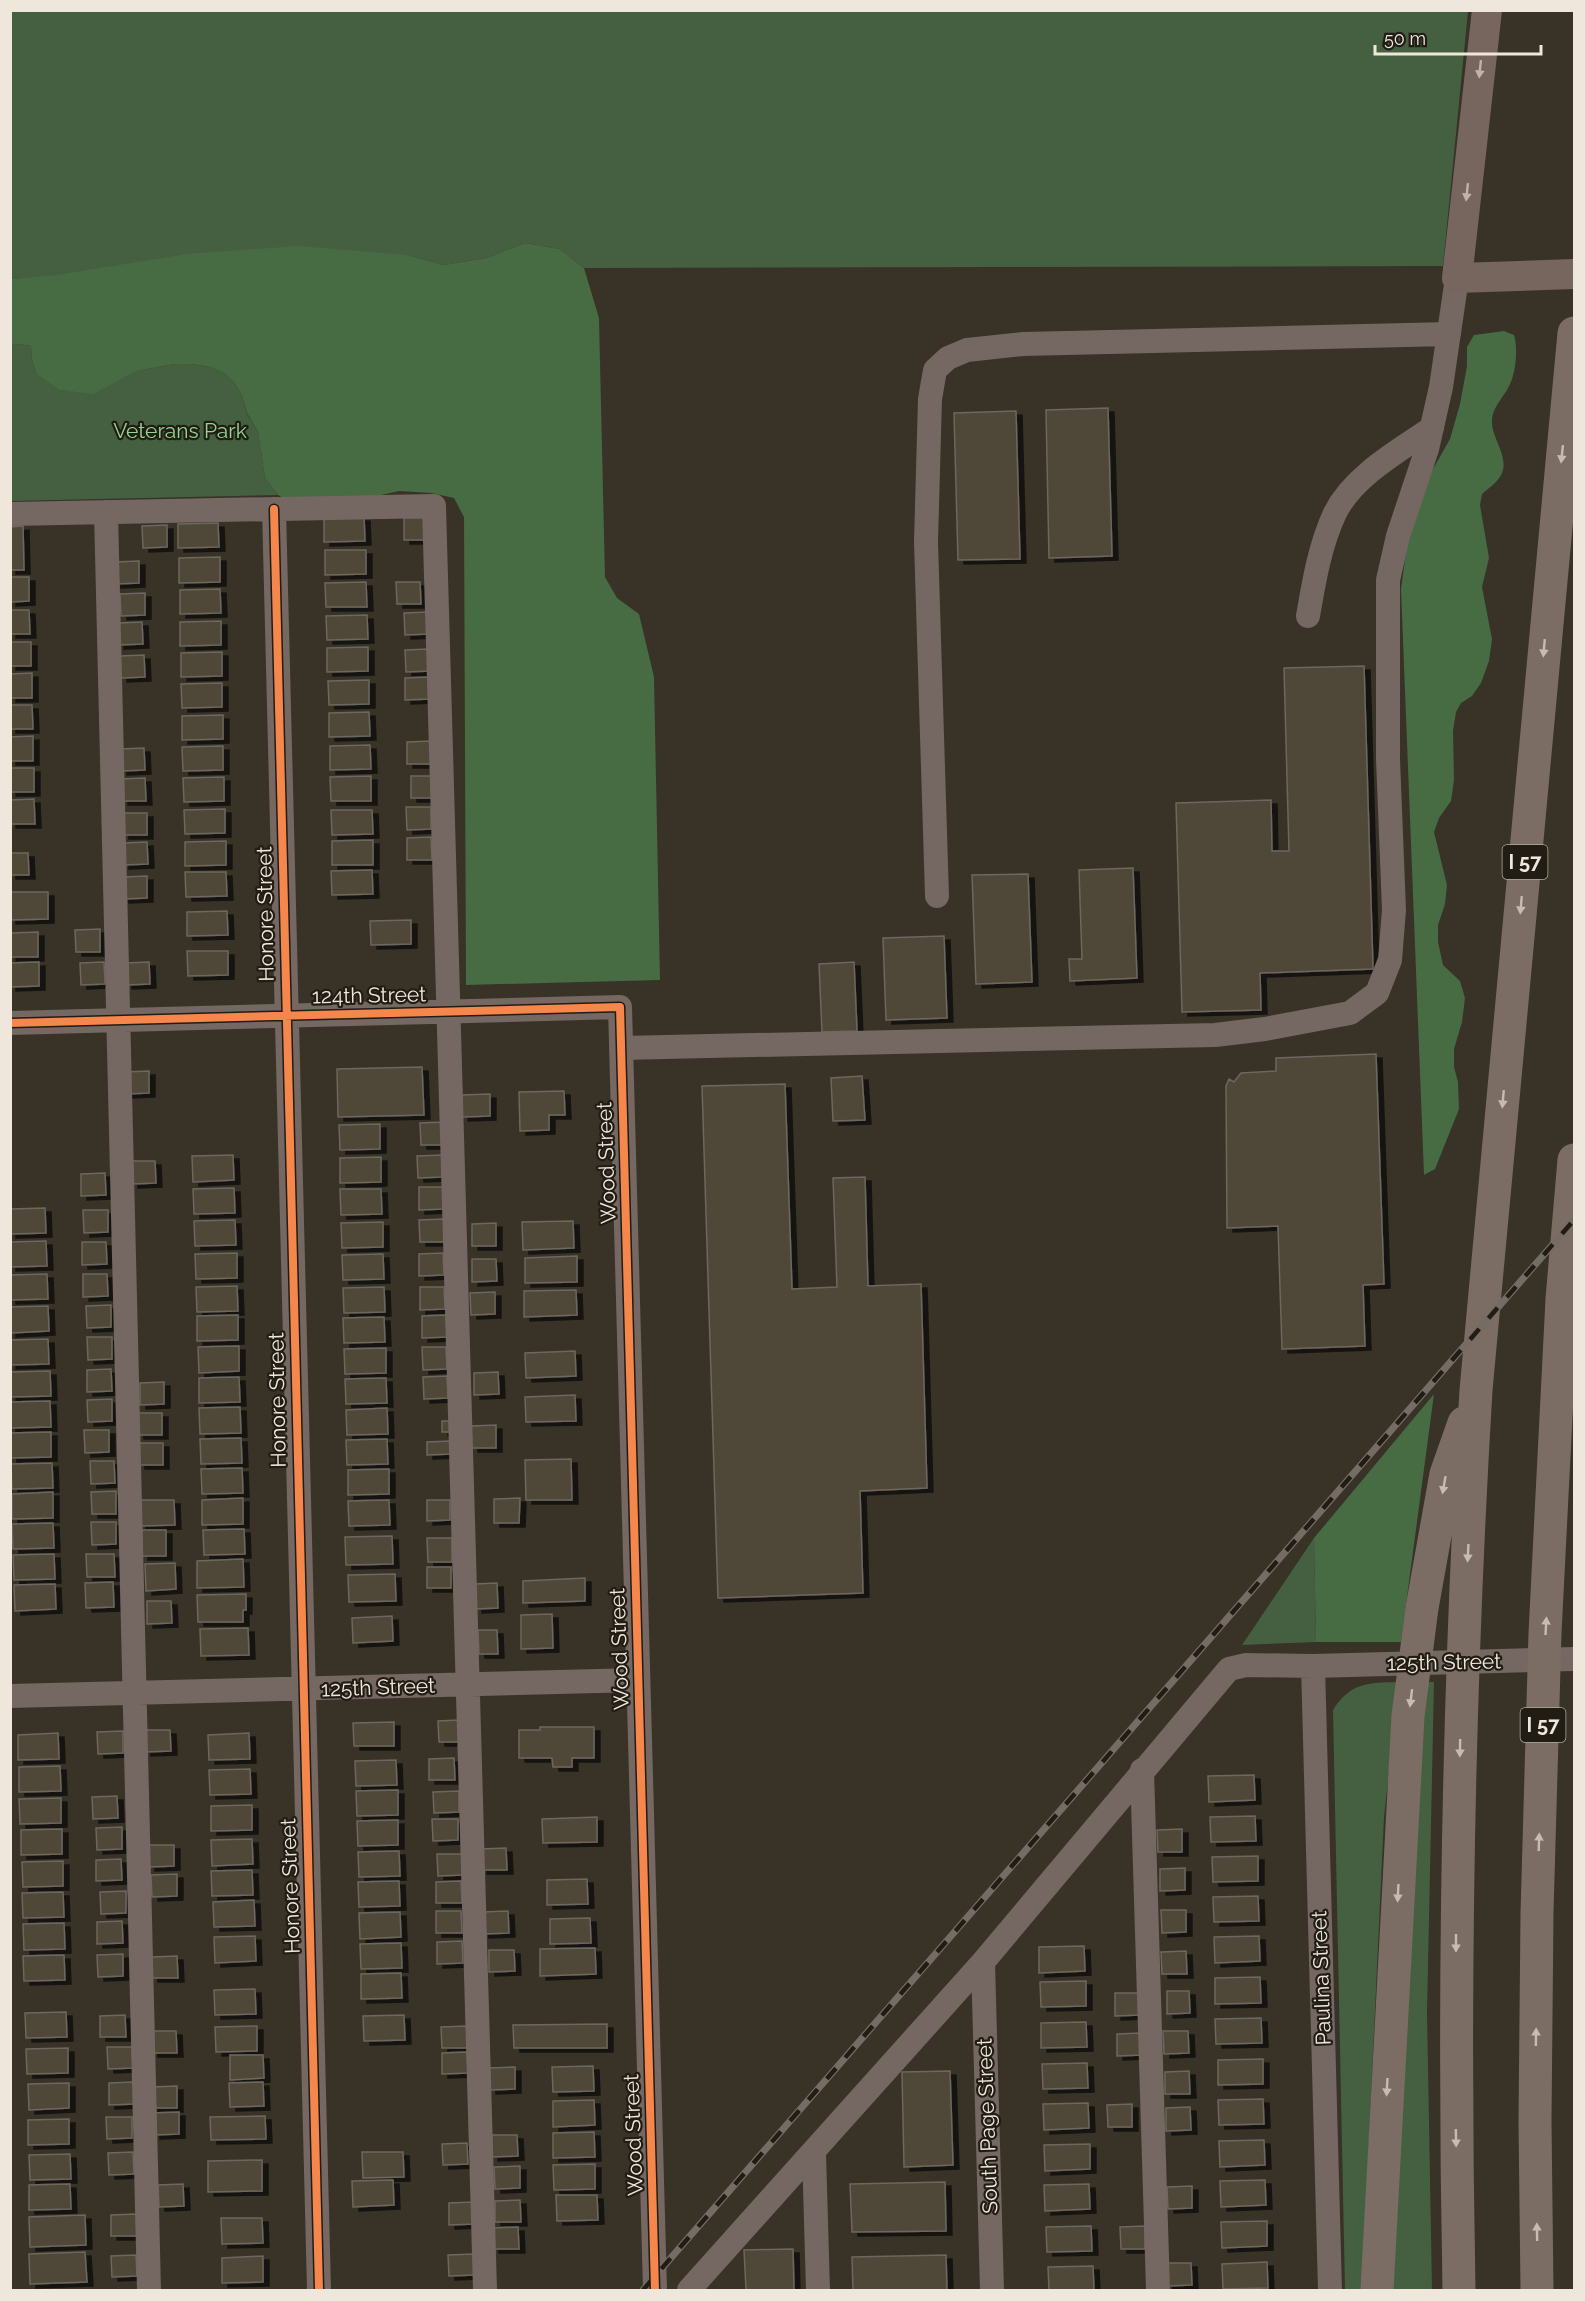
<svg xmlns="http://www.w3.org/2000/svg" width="1585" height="2301" viewBox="0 0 1585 2301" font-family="Raleway,sans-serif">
  <defs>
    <filter id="shadow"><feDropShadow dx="6" dy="4" stdDeviation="0" flood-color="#0009"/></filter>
  </defs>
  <rect width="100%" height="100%" fill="#383227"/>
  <path fill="#456041" d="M11,11H1468L1443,266L584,268L560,249L525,243L486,258L444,265L407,255L11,279Z
    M18,344L31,346L32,360L37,373L59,390L93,393L137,371L175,364H191L210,367L224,373L234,382L242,396L247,414L258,432L265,478L278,495L11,501L10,345Z
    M1314,1538L1316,1642L1242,1645Z
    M1399,1682L1384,1817L1362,2290H1345L1333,1710C1351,1682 1368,1683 1399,1682Z
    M1421,1682H1434L1427,2012L1432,2290H1387Z"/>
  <path fill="#476b43" d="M525,243L560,249L584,268L599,318L605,577L617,598L639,614L654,677L660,980L466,985L464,517L454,498L431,493L399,491L359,500L290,502L278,495L265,478L258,432L247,413L242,396L234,382L224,373L210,367L191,364H175L137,371L93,394L59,390L37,374L32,360L31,346L18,344L11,345V279L57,275L187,254L298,246L407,255L444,265L486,258Z
    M1504,331L1514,335C1518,347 1516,372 1510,384C1505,396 1492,407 1492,421C1491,436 1507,454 1503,470C1500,481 1490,487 1482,494L1480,505L1489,558L1482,587L1492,639L1489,661L1481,683L1472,696L1461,703L1456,712L1453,731L1454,780L1451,801L1439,818L1434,832L1447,885L1445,904L1438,925V942L1443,965L1460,981L1465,998L1462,1022L1454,1049V1067L1458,1082L1459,1109L1435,1169L1424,1175L1401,589L1410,522L1429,476L1450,439L1460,404L1467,366V347L1474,335Z
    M1434,1394L1401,1642H1316L1314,1538Z"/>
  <path fill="#504737" stroke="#6c675e" stroke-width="1.5" filter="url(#shadow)" d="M1108,408L1112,556L1049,558L1046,410Z
    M1016,411L1020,559L958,560L954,413Z
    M364,517L365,541L324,542V518Z
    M404,518H428V540H404Z
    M218,523L219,547L178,548V524Z
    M167,525V547L143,548L142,526Z
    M23,526L24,570H10V527Z
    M325,550H366V574L325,575Z
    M220,557V582L179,583V558Z
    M139,561V583L115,584L114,562Z
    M10,577H29V601L10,602Z
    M366,582L367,607H326L325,583Z
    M396,582H420L421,604H397Z
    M220,589L221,613L180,614V590Z
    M145,593V615L121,616L120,594Z
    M10,610H29L30,634H10Z
    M429,612V634L405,635L404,613Z
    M367,615L368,639L327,640L326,616Z
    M221,621V645L180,646V622Z
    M142,622L143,644L118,645V623Z
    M10,642H31V666H10Z
    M368,647V671L327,672V648Z
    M429,649L430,671L406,672L405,650Z
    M222,652V676L181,677V653Z
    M144,655L145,677L121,678L120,656Z
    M1364,666L1373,969L1260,973L1261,1010L1182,1012L1176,803L1271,800L1272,851H1289L1284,668Z
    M32,673V698H10V674Z
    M429,677L430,699L405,700V678Z
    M369,680V704L329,705L328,681Z
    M222,683V707L182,708L181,684Z
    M10,705H32L33,729H10Z
    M369,712L370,736L329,737V713Z
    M223,715V739L182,740V716Z
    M33,736V761H10V737Z
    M431,741L432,764H407V742Z
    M370,745L371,769L330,770V746Z
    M223,746V770L183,771L182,747Z
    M144,748L145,770L121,771L120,749Z
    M10,768H34V792H10Z
    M371,776V801H331L330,777Z
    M411,776H435L436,798H411Z
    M224,777V801L184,802L183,778Z
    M145,778L146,801H122L121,779Z
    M34,799L35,824H10V800Z
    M406,807H431V829L407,830Z
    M225,809V833L185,834L184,810Z
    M331,810H372L373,834L332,835Z
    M122,813H147V835H123Z
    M431,837L432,860H407V838Z
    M373,840V865H332V841Z
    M226,841V865L185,866V842Z
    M147,842L148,864L123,865V843Z
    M10,853H28L29,875H10Z
    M1133,868L1137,978L1070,981L1069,959H1082L1079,870Z
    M372,870L373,894L332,895L331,871Z
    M185,872H226L227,896L186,897Z
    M1028,874L1032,982L976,984L972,875Z
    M147,876V898L123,899L122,877Z
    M10,892H48V919L10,920Z
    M227,911L228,935L187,936V912Z
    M411,920V944L371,945L370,921Z
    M100,929V952H76L75,930Z
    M38,932V957H10V933Z
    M944,936L947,1018L886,1020L883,938Z
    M187,951H228V975L188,976Z
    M39,962V986L10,987V963Z
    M104,962L105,984L81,985L80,963Z
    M149,962L150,984L126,985L125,963Z
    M854,962L857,1031L822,1032L819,964Z
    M1376,1054L1384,1284L1363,1285L1365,1346L1282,1349L1278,1226L1227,1228L1226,1086L1229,1079L1234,1082L1241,1073L1276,1071V1058Z
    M422,1067L424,1115L338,1117L337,1069Z
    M149,1071V1093L125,1094L124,1072Z
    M862,1076L865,1120L833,1121L831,1078Z
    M785,1084L792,1289L837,1287L833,1178L865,1177L868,1286L921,1284L927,1488L860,1491L863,1593L718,1598L702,1086Z
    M564,1091L565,1115H549V1130L520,1131L519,1092Z
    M490,1094V1116L462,1117V1095Z
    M444,1122L445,1145H421L420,1123Z
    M380,1124V1149L340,1150L339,1125Z
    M233,1155L234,1180L193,1182L192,1156Z
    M442,1155V1177L418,1178L417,1156Z
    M381,1157V1182L340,1183V1158Z
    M131,1161H155L156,1183L132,1184Z
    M105,1173L106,1195L81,1196V1174Z
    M419,1187H443L444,1209L419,1210Z
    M234,1188L235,1213L194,1214L193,1189Z
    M340,1189H381L382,1214L341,1215Z
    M45,1208L46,1233L10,1234V1209Z
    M83,1210H108V1232L84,1233Z
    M444,1219V1242H420L419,1220Z
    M235,1220L236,1245L195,1246L194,1221Z
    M573,1221L574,1248L523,1250L522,1222Z
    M383,1222V1247L342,1248L341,1223Z
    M496,1223V1246H472V1224Z
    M46,1241L47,1266L10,1267V1242Z
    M82,1242H106L107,1264L82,1265Z
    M237,1253V1278L196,1279L195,1254Z
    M443,1253L444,1275L419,1276V1254Z
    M383,1254L384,1279L343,1280L342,1255Z
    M577,1256V1282L525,1283V1258Z
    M472,1259H496L497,1281L472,1282Z
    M47,1274L48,1299L10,1300V1275Z
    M83,1274H107L108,1296L83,1297Z
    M237,1286L238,1311L197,1312L196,1287Z
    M384,1287L385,1312L344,1313L343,1288Z
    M420,1287H444L445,1309L420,1310Z
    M576,1290L577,1315L524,1317V1291Z
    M495,1292V1314L471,1315L470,1293Z
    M111,1305V1327L87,1328L86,1306Z
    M48,1306L49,1331L10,1333V1307Z
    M238,1315V1340L197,1341V1316Z
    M446,1315L447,1337L422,1338V1316Z
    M384,1317L385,1342L344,1343L343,1318Z
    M87,1337H112V1359L88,1360Z
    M48,1339L49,1364L10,1365V1340Z
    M239,1346V1371L199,1373L198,1347Z
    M422,1347H446L447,1369L423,1370Z
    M386,1348V1373L345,1374L344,1349Z
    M575,1351L576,1376L526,1378L525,1353Z
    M111,1369L112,1391L87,1392V1370Z
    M50,1371L51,1396L10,1397V1372Z
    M498,1372L499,1394L474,1395V1373Z
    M447,1376L448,1398L424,1399L423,1377Z
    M239,1377L240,1402L199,1403V1378Z
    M386,1378L387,1403L346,1404L345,1379Z
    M164,1382V1404L140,1405V1383Z
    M575,1395L576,1421L526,1422L525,1397Z
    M112,1399V1421L88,1422L87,1400Z
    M50,1401L51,1427L10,1428V1402Z
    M240,1407L241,1433L200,1434L199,1408Z
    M387,1408L388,1434L347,1435L346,1410Z
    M137,1413H162V1435H138Z
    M442,1421H452V1432H442Z
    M496,1425V1448H472L471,1426Z
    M84,1430H109V1452L85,1453Z
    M51,1432V1457L11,1458L10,1433Z
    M241,1438L242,1463L201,1464L200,1439Z
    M387,1439L388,1464L347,1465L346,1440Z
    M450,1441L451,1454L427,1455V1442Z
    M138,1443H163V1465H139Z
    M571,1459L572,1500H526L525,1460Z
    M90,1461H114L115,1483L91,1484Z
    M52,1463L53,1488L12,1489L11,1464Z
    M242,1468L243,1493L202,1494L201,1469Z
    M389,1469V1494L348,1495V1470Z
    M116,1491V1514H92L91,1492Z
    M53,1492V1518L12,1519V1494Z
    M243,1498V1524L202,1525V1500Z
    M520,1498L519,1523H494V1499Z
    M139,1500H174L175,1525L140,1526Z
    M389,1500L390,1525L349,1526L348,1501Z
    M427,1500H450V1520L427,1521Z
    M91,1522H116V1544L92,1545Z
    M53,1523L54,1548L13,1549L12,1524Z
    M244,1529L245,1554L204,1555L203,1530Z
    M142,1530H166V1556H142Z
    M392,1536L393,1564L346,1565L345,1537Z
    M427,1538H452V1562H428Z
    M54,1554L55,1579L14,1580L13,1555Z
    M86,1554H114L115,1577H87Z
    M243,1559L244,1587L197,1588V1561Z
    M175,1563L176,1589L146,1591L145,1564Z
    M427,1567H451V1588H427Z
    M395,1574L396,1601L349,1602L348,1575Z
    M585,1578V1601L523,1603V1581Z
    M113,1582L114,1607L86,1608L85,1583Z
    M497,1583L498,1608L476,1609L475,1584Z
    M55,1584L56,1609L15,1611L14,1585Z
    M246,1594V1610H243V1622H198L197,1595Z
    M147,1601H171L172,1623L147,1624Z
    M552,1614L553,1648L521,1649V1615Z
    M392,1616L393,1641L353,1643L352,1618Z
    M248,1628L249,1655L201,1656L200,1629Z
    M478,1630H497L498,1654H479Z
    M459,1720V1742H439L438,1721Z
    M394,1722V1746H354L353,1723Z
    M540,1727H594V1758H572V1767H553L552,1758H519V1730H540Z
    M145,1730H170L171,1751L145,1752Z
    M123,1731V1753L98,1754L97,1732Z
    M58,1733L59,1759L18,1760V1735Z
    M249,1733L250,1759L209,1760L208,1735Z
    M454,1758L455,1780H429V1759Z
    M396,1760L397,1785L356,1786L355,1761Z
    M60,1766L61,1791L19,1792V1767Z
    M250,1769L251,1794L210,1795L209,1770Z
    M1254,1775L1255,1800L1209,1802L1208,1776Z
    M398,1790V1815L357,1816L356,1791Z
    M459,1791V1812L434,1813L433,1792Z
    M117,1796L118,1818L93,1819L92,1797Z
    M61,1798V1823L20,1824L19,1799Z
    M252,1805V1830L211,1831V1806Z
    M1255,1816L1256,1841L1211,1842L1210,1817Z
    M597,1817V1842L543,1843L542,1819Z
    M432,1819H458V1840L433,1841Z
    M398,1820V1845L358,1846L357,1821Z
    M122,1827V1849L97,1850L96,1828Z
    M62,1829V1854L21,1855V1830Z
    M1182,1829V1852H1158L1157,1830Z
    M252,1839L253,1864L212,1866L211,1840Z
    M148,1845H174V1866L149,1867Z
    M506,1848L507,1870H481V1849Z
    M399,1851L400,1876L359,1877L358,1852Z
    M437,1854H462L463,1875L438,1876Z
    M1258,1856V1881L1213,1882L1212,1857Z
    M121,1859L122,1880L96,1881V1860Z
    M63,1861V1886L23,1887L22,1862Z
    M1185,1868V1890L1160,1891V1869Z
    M252,1870L253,1895L212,1896L211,1871Z
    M177,1874V1896L152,1897L151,1875Z
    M587,1879L588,1904L547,1905V1880Z
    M399,1881L400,1906L359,1907L358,1882Z
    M461,1881L462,1903H436V1882Z
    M126,1891V1913L101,1914L100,1892Z
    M63,1892L64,1917L23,1918L22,1893Z
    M1258,1896L1259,1921L1214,1922L1213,1897Z
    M254,1900L255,1926L214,1927L213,1902Z
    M1161,1910H1186V1932L1162,1933Z
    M436,1911H461L462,1933H436Z
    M508,1911L509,1933L483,1934L482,1912Z
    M400,1912L401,1937L360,1939L359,1913Z
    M590,1918L591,1943L550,1944V1919Z
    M122,1921L123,1943L97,1944V1922Z
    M64,1923L65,1949L24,1950L23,1924Z
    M255,1936L256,1961L215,1963L214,1937Z
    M1259,1936L1260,1961L1215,1963L1214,1937Z
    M462,1941L463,1963L437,1964V1942Z
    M401,1943L402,1968L361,1969L360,1944Z
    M1084,1946L1085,1971L1039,1973V1947Z
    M595,1948L596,1974L540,1976V1949Z
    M489,1950H514L515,1971L489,1972Z
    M1186,1951L1187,1974H1162L1161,1952Z
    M123,1954V1976L98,1977L97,1955Z
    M64,1955L65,1980L24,1981L23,1956Z
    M177,1956L178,1978H152V1957Z
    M401,1973L402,1998L361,1999V1974Z
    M1260,1977L1261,2003L1215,2004V1978Z
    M1086,1981V2006L1041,2007L1040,1982Z
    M255,1989L256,2014L215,2015L214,1990Z
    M1167,1991H1189L1190,2013L1167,2014Z
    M1115,1993H1139L1140,2015L1115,2016Z
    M66,2012L67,2037L26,2038L25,2013Z
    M125,2015L126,2037H100V2016Z
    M404,2015L405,2040L364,2041L363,2016Z
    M1261,2018L1262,2043L1216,2044L1215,2019Z
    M1086,2022L1087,2047L1041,2048V2023Z
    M607,2024V2048H514L513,2025Z
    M257,2026V2051L216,2052L215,2027Z
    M467,2026V2048H442L441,2027Z
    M151,2031H176L177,2053H152Z
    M1163,2031H1188L1189,2053L1164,2054Z
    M1141,2033L1142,2055L1117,2056V2034Z
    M107,2047H132L133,2068L108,2069Z
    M68,2048V2073L27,2074L26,2049Z
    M467,2052L468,2073L442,2074V2053Z
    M230,2055H263L264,2078L230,2080Z
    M1263,2059V2084L1218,2085V2060Z
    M1087,2063L1088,2088L1043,2089L1042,2064Z
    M593,2066L594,2091L553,2092L552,2067Z
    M515,2067V2089L490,2090L489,2068Z
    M950,2071L953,2165L904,2167L902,2072Z
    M1189,2071L1190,2094H1165V2072Z
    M134,2082L135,2104L109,2105V2083Z
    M263,2082L264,2106L230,2107L229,2083Z
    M69,2083V2108L29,2110L28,2084Z
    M177,2086V2108H152V2087Z
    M1263,2099L1264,2124L1219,2125L1218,2100Z
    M594,2100L595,2125L553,2127V2101Z
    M1088,2103L1089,2128L1044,2130L1043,2104Z
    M1132,2104V2127H1108L1107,2105Z
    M1190,2107L1191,2130L1166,2131V2108Z
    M179,2112V2134L154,2135L153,2113Z
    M265,2116L266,2139L211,2140L210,2117Z
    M106,2117H132V2138L107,2139Z
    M69,2119V2144L28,2145V2120Z
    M594,2132L595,2157L553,2158V2133Z
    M492,2135H517L518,2156L492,2157Z
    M1264,2140L1265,2165L1220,2167L1219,2141Z
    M467,2143L468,2164L443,2165L442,2144Z
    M1090,2144V2169L1045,2171L1044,2145Z
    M133,2152L134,2174L109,2175L108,2153Z
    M362,2152H403L404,2177L363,2178Z
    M70,2154L71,2179L30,2180L29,2155Z
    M262,2160V2191L208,2192V2161Z
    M595,2164V2189L554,2190L553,2165Z
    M520,2166V2188L495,2189L494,2167Z
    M393,2180L394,2205L353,2207L352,2181Z
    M1265,2180L1266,2205L1221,2207L1220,2181Z
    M945,2182L946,2231L852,2232L850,2184Z
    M70,2184L71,2209L29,2210V2185Z
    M183,2184L184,2206L159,2207L158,2185Z
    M1089,2184L1090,2209L1045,2211L1044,2185Z
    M1192,2186V2208L1168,2209L1167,2187Z
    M556,2195H597L598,2220L557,2221Z
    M520,2200L521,2222H495V2201Z
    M474,2202V2224L449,2225V2203Z
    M136,2214L137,2236H111V2215Z
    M85,2215L86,2245L30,2247L29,2217Z
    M221,2218H262L263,2243L222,2244Z
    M1267,2221V2246L1222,2248L1221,2222Z
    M1091,2226L1092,2251L1047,2252L1046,2227Z
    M1145,2226V2249H1121L1120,2227Z
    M518,2227L519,2249H493L492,2228Z
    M793,2249L794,2290H746L744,2250Z
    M85,2252L87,2282L30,2284L29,2254Z
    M474,2254V2275L449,2276L448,2255Z
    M136,2255L137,2276L112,2277L111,2256Z
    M946,2255L947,2290H853L852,2257Z
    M263,2256V2282L222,2283V2258Z
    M1267,2262L1268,2288L1223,2289L1222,2264Z
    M1166,2263H1191L1192,2285L1167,2286Z
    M1093,2266L1094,2290H1049L1048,2267Z"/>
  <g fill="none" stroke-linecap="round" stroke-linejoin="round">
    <path stroke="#756762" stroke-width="24" d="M274,509L319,2290
      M106,512L149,2290
      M10,514L434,506L485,2290
      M1308,616C1314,581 1320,545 1335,513C1353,476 1400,450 1432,428
      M937,896L926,542L930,399L935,370L948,358L967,350L1023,344L1449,334
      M10,1023L620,1007L655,2290
      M621,1048L1215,1035L1265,1029L1350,1013L1377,993L1390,960L1394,910L1388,759V580L1398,536L1427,449L1441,387L1457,278
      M1313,1666L1330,2290
      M10,1696L638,1680
      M1142,1770L1158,2290
      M983,1962L992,2290
      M814,2153L818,2290
      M689,2290L983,1962L1229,1669L1246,1665L1313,1666L1574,1659"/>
    <path stroke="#77665e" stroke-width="30" d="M1487,10L1457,278L1574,274"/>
    <path stroke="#7b6d64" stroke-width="33" d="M1377,2290L1408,1716L1422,1608L1446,1474L1464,1423
      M1459,2290C1453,1990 1458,1690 1476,1390L1574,333
      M1537,2290L1535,2121L1537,1913L1545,1633L1562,1299L1574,1160"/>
    <defs>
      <path id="rail" d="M643,2290L1574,1220"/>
    </defs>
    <use href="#rail" stroke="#756c65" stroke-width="7"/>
    <use href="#rail" stroke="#211c14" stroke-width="4.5" stroke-dasharray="14" stroke-linecap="butt"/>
    <defs>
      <path id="cycleway" d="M274,509L319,2290
        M10,1023L620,1007L655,2290"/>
    </defs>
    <use href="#cycleway" stroke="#211c14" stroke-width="11"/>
    <use href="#cycleway" stroke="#f5874c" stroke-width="8"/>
  </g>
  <defs><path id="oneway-solid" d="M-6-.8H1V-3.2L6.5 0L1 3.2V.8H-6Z" transform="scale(1.5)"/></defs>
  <g fill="#bfb3aa">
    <use href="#oneway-solid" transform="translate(1480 69) rotate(96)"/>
    <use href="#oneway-solid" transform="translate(1467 192) rotate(96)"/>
  </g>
  <g fill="#c6bcb2">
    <use href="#oneway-solid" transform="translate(1562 454) rotate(96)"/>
    <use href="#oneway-solid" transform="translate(1544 648) rotate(95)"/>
    <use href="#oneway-solid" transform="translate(1521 905) rotate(95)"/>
    <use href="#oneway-solid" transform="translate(1503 1099) rotate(95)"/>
    <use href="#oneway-solid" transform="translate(1444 1485) rotate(100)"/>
    <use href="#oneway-solid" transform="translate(1468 1553) rotate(93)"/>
    <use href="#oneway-solid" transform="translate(1546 1626) rotate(-87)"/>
    <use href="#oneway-solid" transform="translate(1411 1698) rotate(97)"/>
    <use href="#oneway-solid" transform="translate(1460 1748) rotate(91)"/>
    <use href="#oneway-solid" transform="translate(1539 1842) rotate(-88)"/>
    <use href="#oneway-solid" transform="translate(1398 1893) rotate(93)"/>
    <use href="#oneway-solid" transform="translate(1456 1943) rotate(90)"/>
    <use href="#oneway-solid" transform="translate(1536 2037) rotate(-89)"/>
    <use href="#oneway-solid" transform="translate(1387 2087) rotate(93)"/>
    <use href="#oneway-solid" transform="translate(1456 2138) rotate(89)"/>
    <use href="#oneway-solid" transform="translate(1537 2232) rotate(-91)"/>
  </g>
  <g text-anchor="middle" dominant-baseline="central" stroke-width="4.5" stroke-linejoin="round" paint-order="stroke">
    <g fill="#211c14" stroke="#b1aaa0" stroke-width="1.5">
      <rect x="1502.5" y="845" width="45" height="34" rx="4.5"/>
      <rect x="1520.5" y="1708" width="45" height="34" rx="4.5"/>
    </g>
    <g font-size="20" font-weight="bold" fill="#efe7dc">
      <text x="1525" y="862">I 57</text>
      <text x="1543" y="1725">I 57</text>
    </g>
    <g font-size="21" fill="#94d590" stroke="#211c14">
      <text x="180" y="430">Veterans Park</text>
    </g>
    <g font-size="21" fill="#efe7dc" stroke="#211c14">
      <text transform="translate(265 914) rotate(-91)">Honore Street</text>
      <text transform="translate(369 995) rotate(-1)">124th Street</text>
      <text transform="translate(606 1163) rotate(-92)">Wood Street</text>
      <text transform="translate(277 1400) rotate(-91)">Honore Street</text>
      <text transform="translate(619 1649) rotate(-92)">Wood Street</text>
      <text transform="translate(1444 1662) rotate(-1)">125th Street</text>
      <text transform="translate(378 1687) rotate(-2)">125th Street</text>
      <text transform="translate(290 1886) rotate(-92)">Honore Street</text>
      <text transform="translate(1321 1978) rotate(-92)">Paulina Street</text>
      <text transform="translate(987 2126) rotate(-92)">South Page Street</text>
      <text transform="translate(633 2135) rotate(-92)">Wood Street</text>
    </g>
  </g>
  <rect width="1585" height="2301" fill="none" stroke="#efe7dc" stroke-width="24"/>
  <path d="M1375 45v9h166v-9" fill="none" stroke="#efe7dc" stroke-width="3"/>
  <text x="1384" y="45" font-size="18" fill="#efe7dc" stroke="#211c14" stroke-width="4.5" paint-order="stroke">50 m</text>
</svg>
